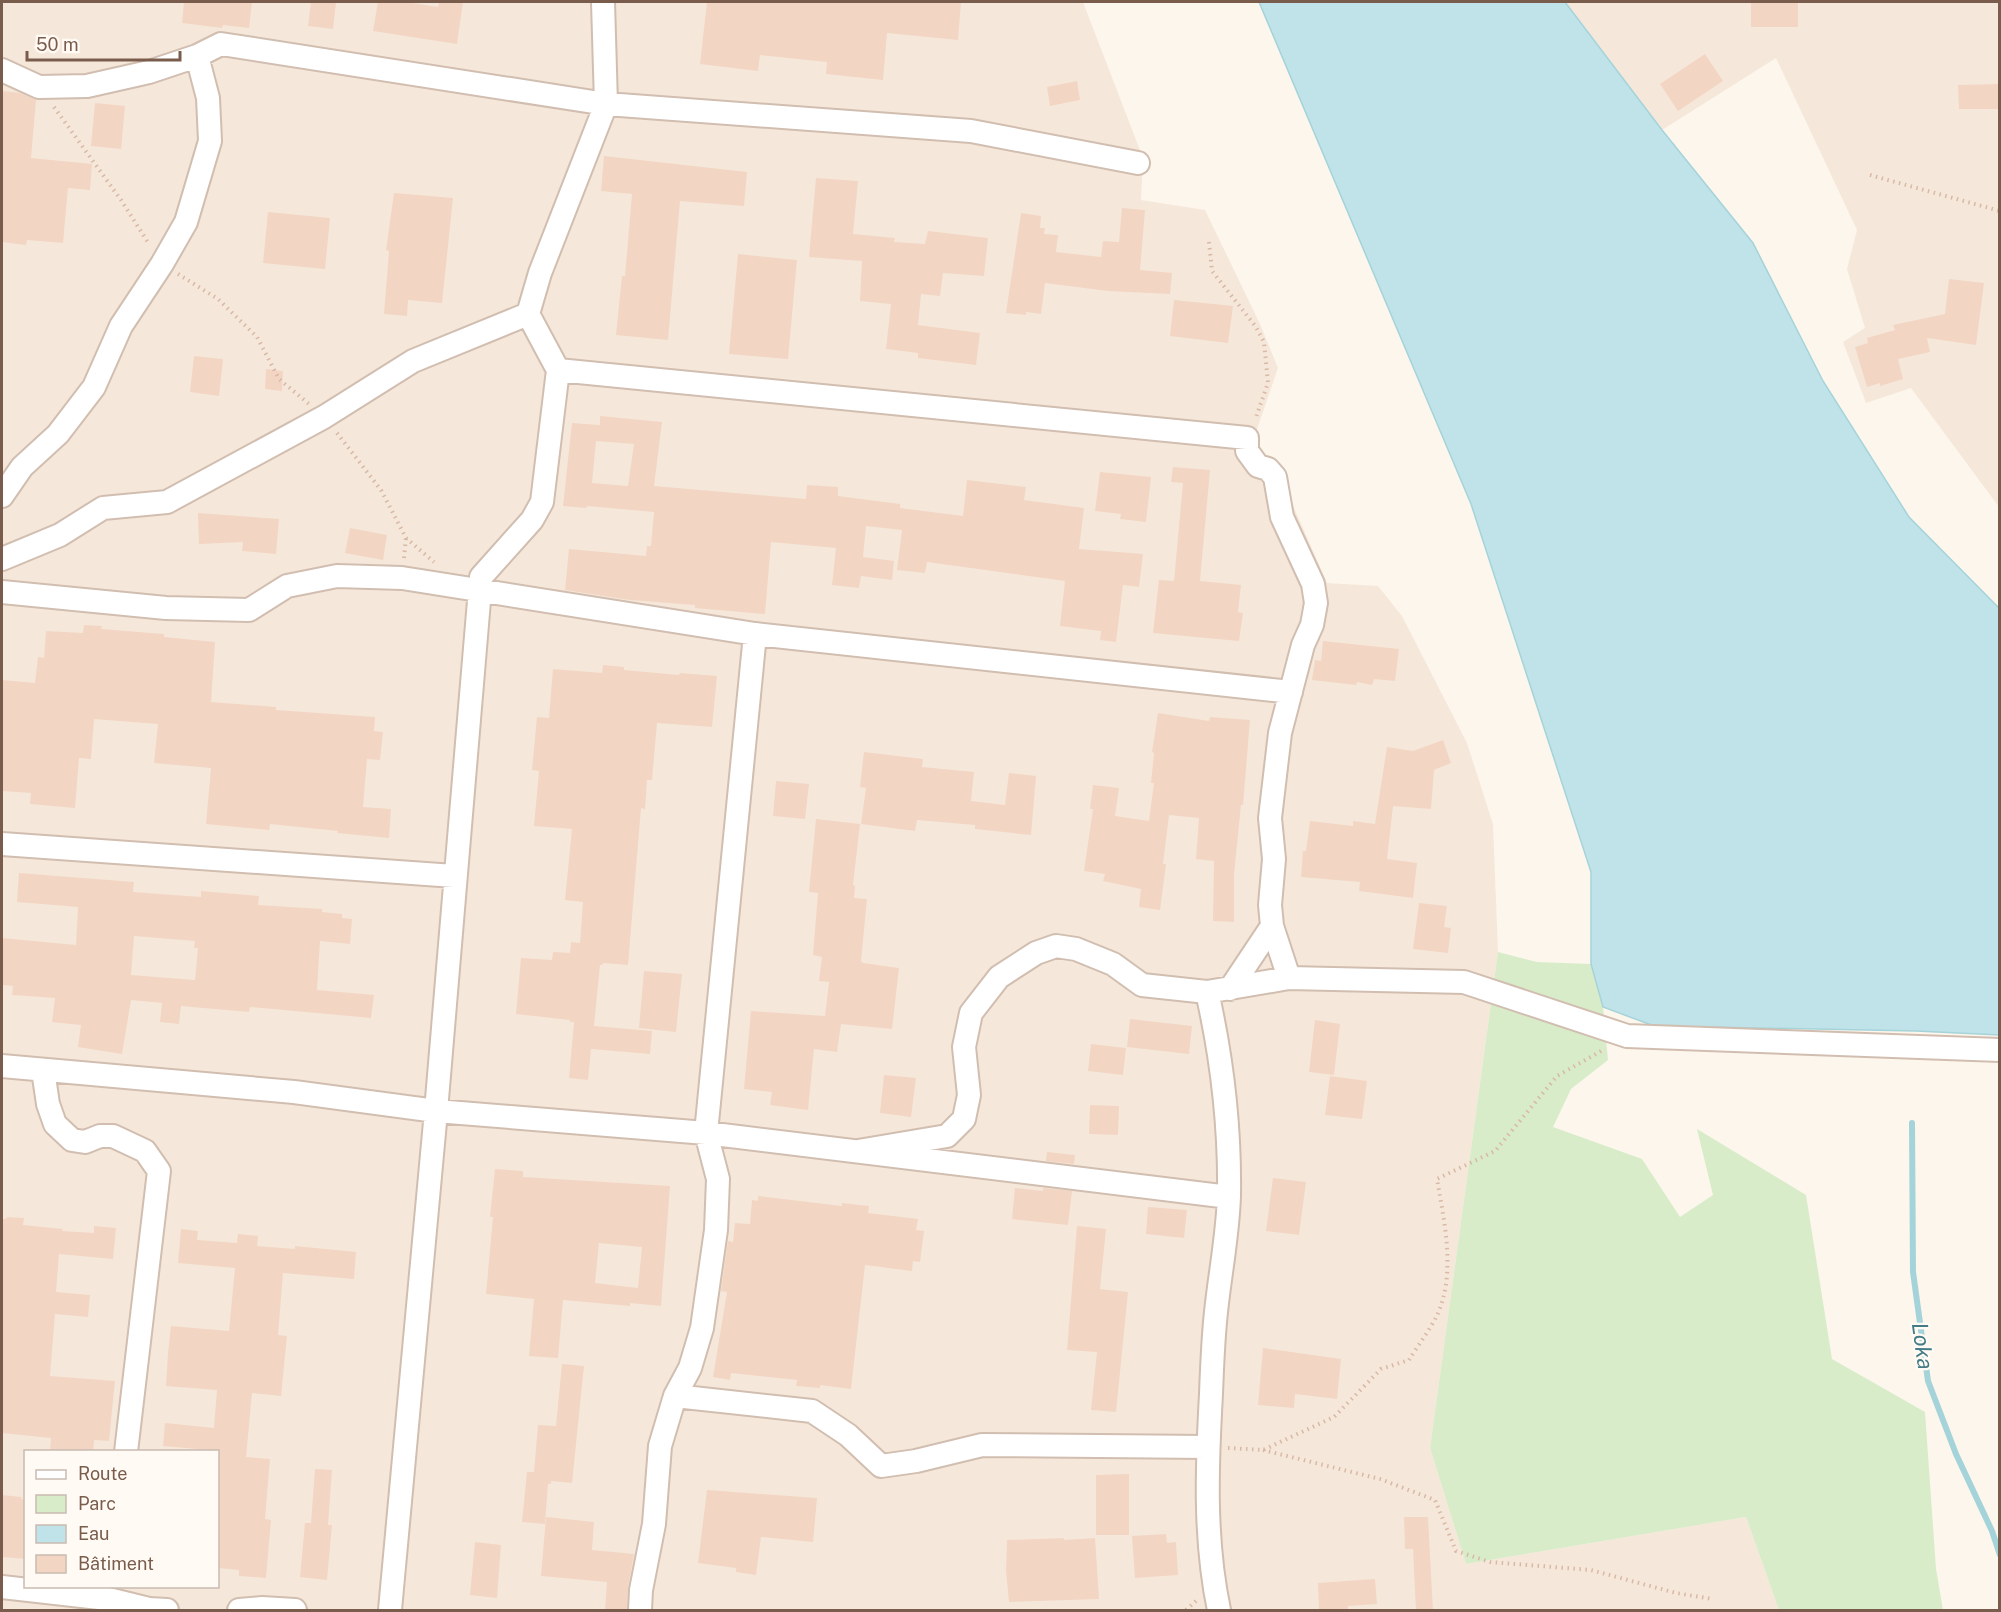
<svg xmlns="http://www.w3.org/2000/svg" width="2001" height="1612" viewBox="0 0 2001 1612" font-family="'Public Sans',sans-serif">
  <rect width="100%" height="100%" fill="#fdf6ec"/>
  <path fill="#f5e8da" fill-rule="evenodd" d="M2,2H1083L1143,158L1141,200L1205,210L1260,324L1278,368L1252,444L1281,478L1327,583L1378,586L1402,616L1467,743L1493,824L1498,952L1430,1448L1466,1564L1746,1517L1779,1610H2ZM26,1452H218V1586H26Z
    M1565,2H1999V507L1911,388L1866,403L1843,342L1865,328L1847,269L1857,230L1776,58L1662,130Z"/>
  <path fill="#d8ecc9" d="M1498,952L1537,962L1591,964L1603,1007L1608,1060L1571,1089L1553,1127L1642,1159L1680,1217L1713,1195L1697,1129L1806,1195L1832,1359L1925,1412L1936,1569L1943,1610H1779L1746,1517L1466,1564L1430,1448Z"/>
  <path fill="#bfe3e8" stroke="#a5d3da" stroke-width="1.5" d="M1259,2H1565L1662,130L1753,243L1823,381L1909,517L1999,608V1035L1916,1031L1654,1026L1603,1007L1591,964V872L1471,504Z"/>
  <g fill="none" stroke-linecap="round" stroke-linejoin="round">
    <path stroke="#a5d3da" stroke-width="6" d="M1912,1123L1913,1272L1928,1381L1956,1454L1992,1531L2000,1555"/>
  </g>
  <path fill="#f3d5c3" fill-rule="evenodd" d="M184,2H252L249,28L223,25L222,28L182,23Z
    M311,2L336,3L333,29L308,26Z
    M378,2H406L438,7L439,2H463L457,44L373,31Z
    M707,2H961L958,40L887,33L883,80L826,74L827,62L760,55L758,71L700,64Z
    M1751,2H1798V27H1751Z
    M1705,54L1723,81L1678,111L1660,84Z
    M1077,81L1080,100L1050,106L1047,87Z
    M2000,84V109H1959L1958,85Z
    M2,91L20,93L36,100L31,158L92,164L90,190L68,188L63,243L27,240L26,245L2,242Z
    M95,103L125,106L121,149L91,146Z
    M604,156L747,172L744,206L680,201L668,340L616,335L622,276H625L632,194L601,191Z
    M816,178L858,181L853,234L895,238L894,242L925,244L928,231L988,238L984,276L943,273L940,296L921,294L918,325L980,333L976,365L918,358V353L886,349L891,304L860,301L862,261L809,257Z
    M394,193L453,198L442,303L408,300L407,316L384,314L389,251L386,250Z
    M1122,208L1145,210L1140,270L1172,273L1170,294L1108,291L1045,283L1041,314L1026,312V315L1006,313L1021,213L1041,216L1040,228H1045L1044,234L1058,235L1056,252L1101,257L1103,241L1119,242Z
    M268,212L330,218L325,269L263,263Z
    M738,254L797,260L788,359L729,354Z
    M1949,279L1984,283L1976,345L1927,338L1930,352L1898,359L1903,379L1880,386V383L1867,387L1855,347L1868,343L1867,338L1895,330L1893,325L1945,314Z
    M1174,300L1233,306L1228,343L1170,336Z
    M194,356L223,359L219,396L190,392Z
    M266,369L283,371L282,391L265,389Z
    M600,416L662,422L654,486L806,499L807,485L838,487V496L900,504V508L963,516L967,480L1026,487L1024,500L1084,508L1079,549L1143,554L1139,587L1123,585L1116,642L1100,640L1101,631L1060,626L1065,581L927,562L925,573L897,570L902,530L866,526L863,557L894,561L892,580L861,576L859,588L832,585L836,548L771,542L765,614L695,608V605L630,600L565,590L569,549L646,556L647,546H651L654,512L587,506L586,508L563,506L572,423L600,425ZM596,441L634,444L628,486L592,483Z
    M1173,467L1210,470L1200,581L1241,585L1238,612L1243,613L1239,641L1153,633L1159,580L1174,581L1183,483L1171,482Z
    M1100,472L1151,477L1146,522L1120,519L1121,514L1095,511Z
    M198,513L279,519L276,554L242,551L243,542L199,544Z
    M350,528L387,535L383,560L345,553Z
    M84,625L102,626L101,629L164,634V637L215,642L211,702L276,707V710L375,717L374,731L383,732L380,760L367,759L363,807L391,809L389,838L337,833L338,831L270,824L269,830L206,824L211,768L154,763L158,724L94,719L91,759L79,758L75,808L30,804L31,793L2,791V680L35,683L38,657L44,658L46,631L83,633Z
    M1323,641L1399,649L1395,681L1374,679L1372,685L1357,682L1356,685L1312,680L1315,660L1321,661Z
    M603,665L624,667V670L679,675L680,673L717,676L712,727L657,723L652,780H647L645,809L641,808L628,965L603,963L602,965H600L594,1026L652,1031L650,1054L591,1049L588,1080L569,1078L574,1022H570V1020L516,1014L521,958L552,960L553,952L570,953L571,942L580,943L583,902L565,900L572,829L534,826L539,771L532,770L537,717L549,718L553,669L602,673Z
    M1158,713L1209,721L1210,717L1250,720L1243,805H1241L1234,875V922L1213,921L1214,861L1196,859L1199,818L1169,815L1163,864H1166L1160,910L1139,907L1141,889L1103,881L1105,874L1084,871L1093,809H1090L1093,785L1119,788L1115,816L1149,821L1154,783H1151L1154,753L1152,752Z
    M1443,740L1451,763L1434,770L1431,809L1393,806L1387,859L1417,863L1413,898L1359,891L1360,882L1301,877L1303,851H1306L1310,821L1353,826V821L1375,824L1387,747L1413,751Z
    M864,752L923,759L922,767L974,772L971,801L1005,805L1009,773L1036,776L1031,835L975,829V825L917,820L915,831L861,824L866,788L860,787Z
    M776,781L809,784L805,819L773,816Z
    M816,819L860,824L853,885L855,886L854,898L867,899L861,961L863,963L899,968L892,1029L841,1024L837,1052L814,1049L808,1110L770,1105L772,1092L744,1089L751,1011L825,1016L829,982L819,981L822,957L813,955L818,893L809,892Z
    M19,873L134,882L133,892L201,897V891L259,896L258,905L322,909V912L342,914V918L352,919L350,944L320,941L317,990L374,995L371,1018L250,1007L249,1012L181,1006L179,1024L160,1022L162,1003L131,1000L122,1054L78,1047L81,1025L52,1022L55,998L12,995L13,986L2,985V938L76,945L78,907L17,902ZM134,936L195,941L194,948H198L195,980L131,975Z
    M1419,903L1447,906L1444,927L1451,928L1448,953L1413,949Z
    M644,971L682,974L676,1032L639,1028Z
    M1130,1019L1192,1026L1189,1054L1127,1047Z
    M1315,1020L1340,1024L1334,1075L1309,1072Z
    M1091,1044L1126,1048L1123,1075L1088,1071Z
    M884,1075L916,1078L911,1117L880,1113Z
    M1330,1076L1367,1081L1362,1119L1325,1115Z
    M1090,1105L1119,1106L1118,1135L1089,1134Z
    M1047,1152L1075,1155L1074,1164L1046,1161Z
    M495,1169L523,1171V1177L670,1186L661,1306L630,1303V1306L563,1300L558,1358L529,1356L534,1299L486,1294L493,1217H490ZM599,1243L642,1247L638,1288L595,1283Z
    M1273,1178L1306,1182L1299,1235L1266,1231Z
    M1015,1188L1043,1191V1188L1072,1191L1068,1225L1012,1219Z
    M758,1196L842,1206V1203L869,1206L868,1213L918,1219L916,1230L924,1231L920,1262L913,1261L912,1271L865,1265L851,1389L820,1385V1388L796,1386L797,1380L731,1373L730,1380L713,1377L727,1292L721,1291L728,1241L733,1242L735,1223L750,1224L752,1200L758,1201Z
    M1148,1207L1187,1210L1184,1238L1146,1234Z
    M7,1217L24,1218L23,1225L63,1229L62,1231L94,1233V1226L116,1228L113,1259L59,1254L56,1292L90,1295L88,1317L55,1314L50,1376L115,1381L109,1441L94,1440L93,1452H50L51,1438L2,1433V1219H6Z
    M1077,1226L1106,1229L1100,1289L1128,1292L1116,1412L1091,1410L1097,1352L1067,1350Z
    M181,1229L198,1231L197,1240L237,1243L238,1234L258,1236L257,1246L295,1249V1246L356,1252L354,1279L283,1273L278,1335L287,1336L281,1396L252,1393L246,1457L270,1459L265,1519L271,1520L266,1578L239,1576V1570L218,1568L219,1451L163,1446L165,1423L214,1428L217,1390L166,1386L168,1353L171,1326L229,1331L235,1268L178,1263Z
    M1263,1348L1341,1359L1337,1399L1295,1394L1294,1408L1258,1405Z
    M562,1364L584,1366L572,1483L551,1481V1484H548L545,1524L522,1522L527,1472H534L538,1425L556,1426Z
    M315,1469L332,1470L328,1525H332L327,1580L300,1577L305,1523H311Z
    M1129,1474V1535H1096V1475Z
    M707,1490L817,1498L813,1542L761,1537L756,1575L736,1572V1568L698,1563Z
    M2,1495L22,1497L21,1499L26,1500V1559L2,1557Z
    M546,1517L594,1522L592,1550L634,1554L628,1587L627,1611L605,1609L607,1582L541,1576Z
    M1404,1517H1428L1433,1611H1416L1413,1549H1405Z
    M1166,1534L1167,1543L1176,1542L1178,1575L1135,1578L1132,1536Z
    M1064,1538V1540L1095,1538L1099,1599L1009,1602L1006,1571L1007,1540Z
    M475,1542L501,1545L497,1598L470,1595Z
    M1375,1579L1377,1604L1348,1606V1611H1319L1318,1583Z"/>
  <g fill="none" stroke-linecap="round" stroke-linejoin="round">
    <defs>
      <path id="minor" d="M2,70L39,87L87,86L149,72L197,56L221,44L606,104L971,131L1138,163
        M558,370L1247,438V451L1258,466L1268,469L1275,477L1282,517L1313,584L1316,603L1312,625L1303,645L1280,733L1270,818L1274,859L1270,905L1272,926L1289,978
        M2,496L22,467L58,434L94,387L121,326L162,264L186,222L210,141L208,98L197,56
        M2,559L60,535L103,508L167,502L324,417L413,361L528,314
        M2,592L166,608L249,610L287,586L337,576L402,578L755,634L1291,692
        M2,844L454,876
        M1230,989L1272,926
        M1207,992C1222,1058 1230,1127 1229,1195C1228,1234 1220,1273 1216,1312C1213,1339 1212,1367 1211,1394C1207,1466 1204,1539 1219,1610
        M2,1066L294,1092L436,1111L706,1133L1229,1197
        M43,1070L48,1104L55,1124L72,1140L85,1142L100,1136H113L145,1151L159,1171L126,1452
        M858,1151L947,1136L964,1119L969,1095L964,1047L971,1013L999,977L1036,953L1056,946L1076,949L1113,964L1142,985L1207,992L1289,978L1464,982L1627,1036L2000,1050
        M675,1396L812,1411L848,1435L881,1466L916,1461L982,1445L1208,1447
        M2,1587L108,1599L149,1609L167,1610
        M239,1610L262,1608L295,1610
        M390,1610L436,1111L481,577L532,520L542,502L558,370L528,314L540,273L606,104L603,2
        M640,1610L641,1590L654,1524L660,1446L675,1396L690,1368L702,1328L716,1230L718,1179L706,1133L755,634"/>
    </defs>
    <use href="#minor" stroke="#d1beb0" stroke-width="26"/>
    <path stroke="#d9b8a5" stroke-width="4" stroke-dasharray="1.5 4.5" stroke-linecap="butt" d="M54,107L121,200L149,244
      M1870,175L2000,211
      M1209,242L1212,271L1256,327L1264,342L1268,383L1255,420
      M178,274L218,299L257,337L279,379L309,404
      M337,433L381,490L406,538L434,562
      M404,558L406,538
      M1228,1448L1263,1450L1334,1417L1381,1369L1409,1360C1418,1345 1434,1325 1440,1308C1455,1268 1444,1220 1437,1179L1495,1151L1557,1076L1603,1050
      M1263,1450L1380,1479L1435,1500L1456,1551L1490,1562L1591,1570L1676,1593L1712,1599
      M1186,1610L1196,1601"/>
    <use href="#minor" stroke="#fff" stroke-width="22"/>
  </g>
  <g text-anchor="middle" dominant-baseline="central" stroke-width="4.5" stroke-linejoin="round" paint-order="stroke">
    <g font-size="22" font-style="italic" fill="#437c86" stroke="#fffaf3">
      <text transform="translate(1923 1346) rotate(82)">Loka</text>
    </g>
  </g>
  <rect width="2001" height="1612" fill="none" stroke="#7a5c4d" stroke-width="6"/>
  <rect x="24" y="1450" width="195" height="138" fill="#fffaf3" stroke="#cabbb1" stroke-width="1.5"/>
  <rect x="36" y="1470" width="30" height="9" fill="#ffffff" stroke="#cabbb1" stroke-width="1.5"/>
  <text x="78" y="1480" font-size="18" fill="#7a5c4d">Route</text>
  <rect x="36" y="1495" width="30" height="18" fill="#d8ecc9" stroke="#cabbb1" stroke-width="1.5"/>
  <text x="78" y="1510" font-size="18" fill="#7a5c4d">Parc</text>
  <rect x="36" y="1525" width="30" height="18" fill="#bfe3e8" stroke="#cabbb1" stroke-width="1.5"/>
  <text x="78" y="1540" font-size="18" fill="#7a5c4d">Eau</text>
  <rect x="36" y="1555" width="30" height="18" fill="#f3d5c3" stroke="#cabbb1" stroke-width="1.5"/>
  <text x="78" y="1570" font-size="18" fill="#7a5c4d">Bâtiment</text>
  <path d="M27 51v9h153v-9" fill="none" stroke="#7a5c4d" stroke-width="3"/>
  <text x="36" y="51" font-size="18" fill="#7a5c4d" stroke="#fffaf3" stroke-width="4.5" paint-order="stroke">50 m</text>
</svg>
